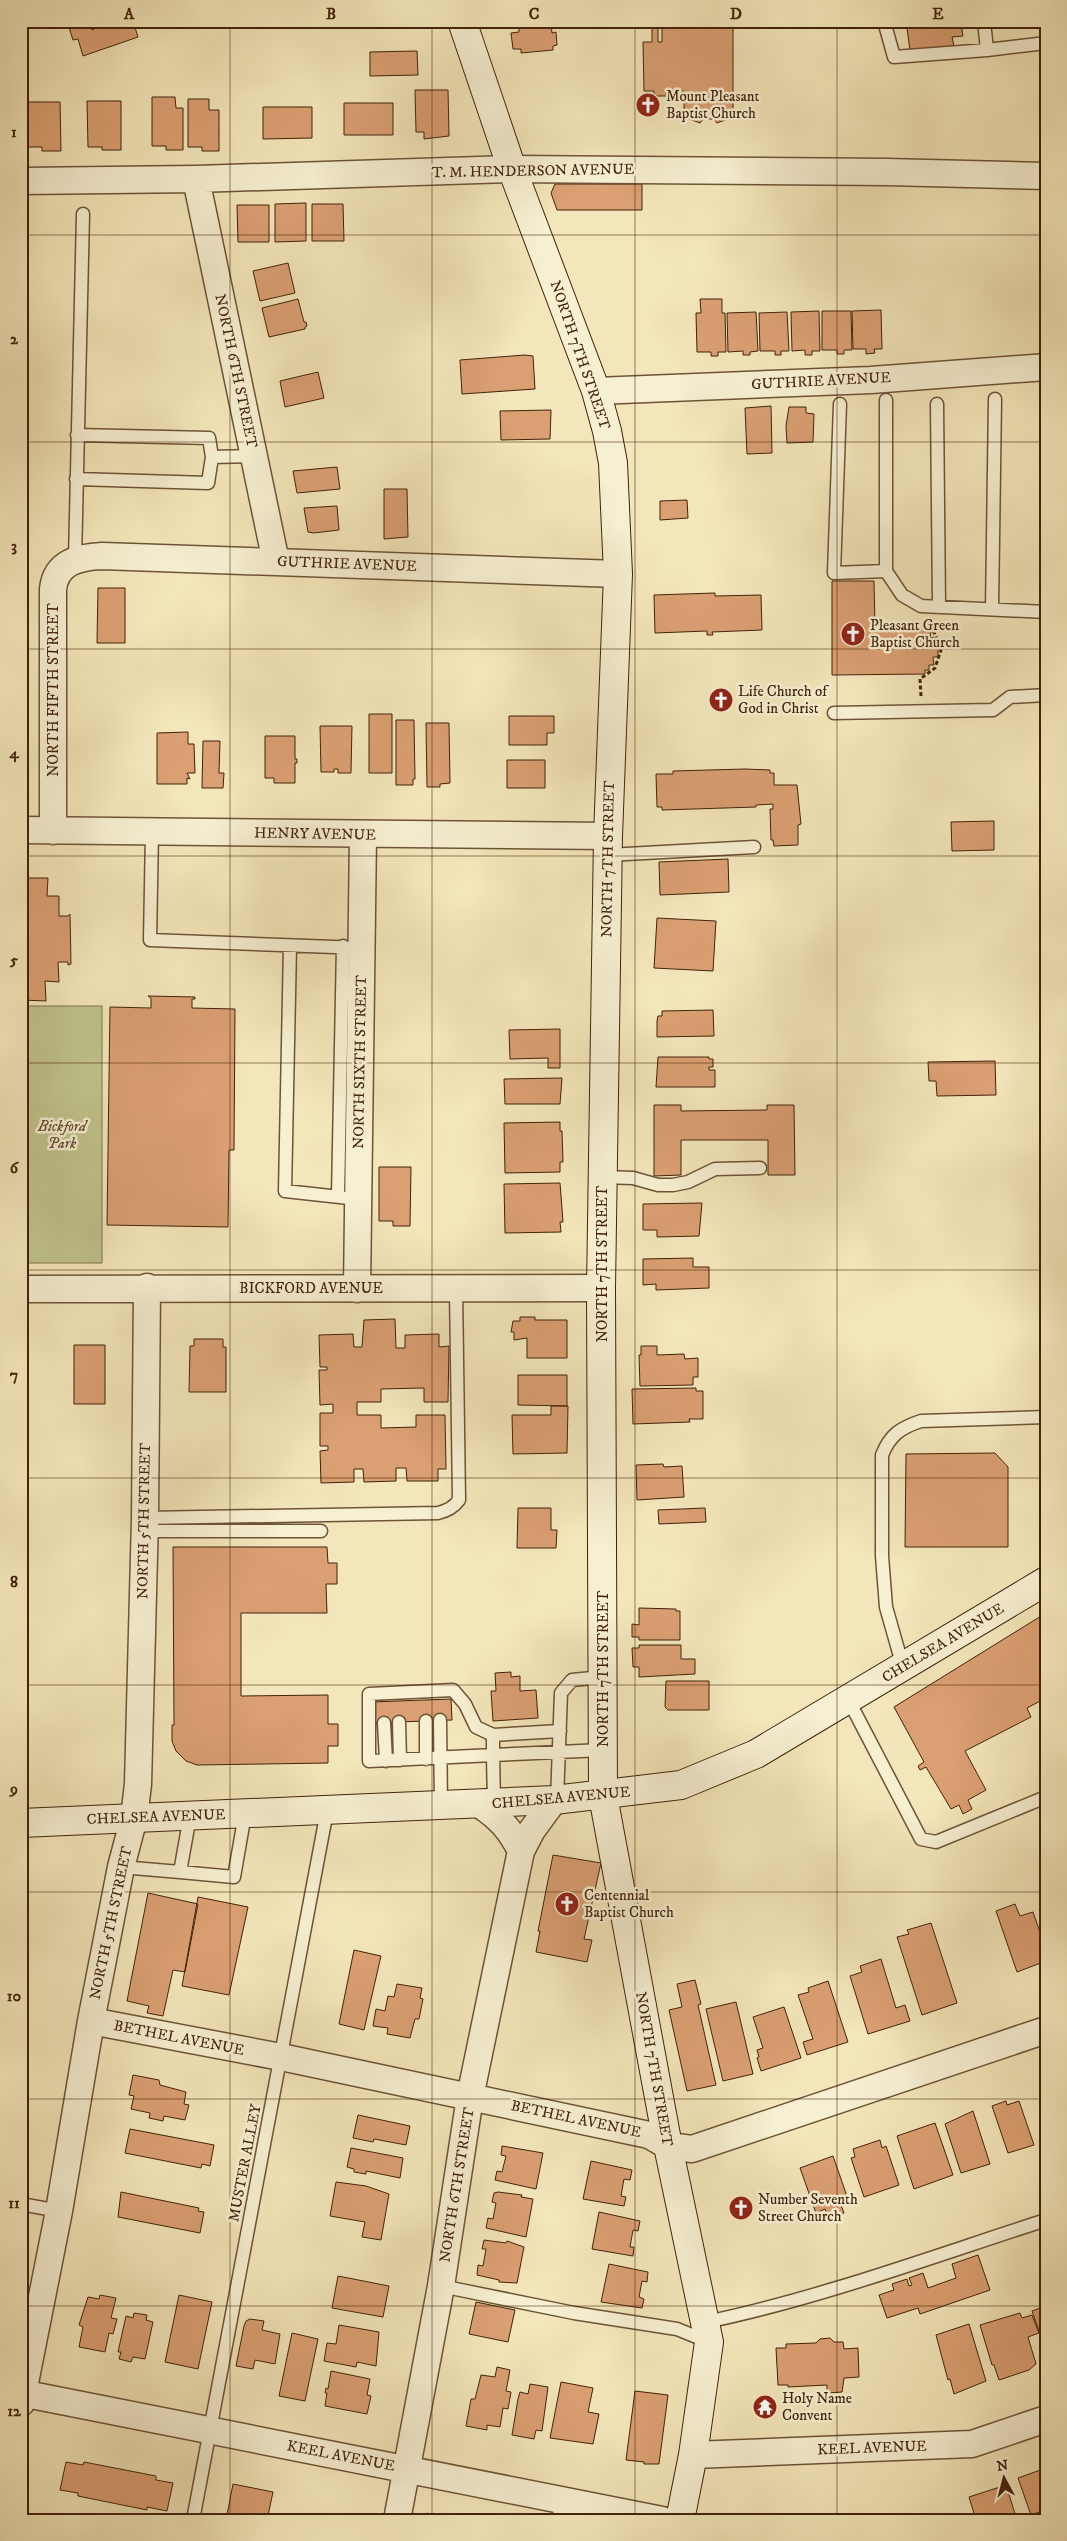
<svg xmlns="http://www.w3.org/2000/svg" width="1067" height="2541" viewBox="0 0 1067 2541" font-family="'IM FELL DW Pica',serif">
  <rect width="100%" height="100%" fill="#f3e6ba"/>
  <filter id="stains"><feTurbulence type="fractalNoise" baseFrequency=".004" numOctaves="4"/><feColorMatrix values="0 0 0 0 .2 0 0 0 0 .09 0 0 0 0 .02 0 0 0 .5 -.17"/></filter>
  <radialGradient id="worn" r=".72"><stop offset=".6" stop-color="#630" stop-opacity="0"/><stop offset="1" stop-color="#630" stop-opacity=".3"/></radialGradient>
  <path fill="#c0c38c" stroke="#80724b" d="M102,1006V1263H21V1006Z"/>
  <path fill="#da9f72" stroke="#41220a" d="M67,21H92L90,22L92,30L103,24L106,25L105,21H133L138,37L83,56L78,39L73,40Z
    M652,21H658V42H662V21H733V117L717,123L714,119H703L700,123L684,117V91H666V96H654V91H644L643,42H652Z
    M906,21H969V23L961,24L963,36L952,37L954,46L910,50Z
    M551,23L552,33L556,32L557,45L553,46V50L521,53V49H513L511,33L519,32V27Z
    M417,51L418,75L370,76V52Z
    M415,90H448L449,136L424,139V132H416Z
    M152,97H175L176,108H183V150H166V146H152Z
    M188,99H209V110H219V151H202V147H188Z
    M87,101H121V150H102V147H88Z
    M27,102H60L61,151H42V147H28Z
    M344,103H393V135H344Z
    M263,107H312V138L263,139Z
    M555,184H642V210H557L551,193Z
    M306,203V241L275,242V204Z
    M312,204H343L344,241H312Z
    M237,205H269V242H238Z
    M288,263L295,293L260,301L253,271Z
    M298,299L304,322H306L307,326L305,327V329L269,337L262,308Z
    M700,299H722V313H725L726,352H718V356H711V352H697L696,313H701Z
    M881,310L882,349H874L875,353L866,354V349H853L852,311Z
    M819,311L820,351H812V355H805V350L792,351L791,312Z
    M822,311H851L852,350H844V354H837V350H822Z
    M756,312L758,351L750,352V355H743V351L728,352L727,313Z
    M787,312L789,351H781V355H775V351H760L759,313Z
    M525,355L533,356L535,389L462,394L460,360Z
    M318,372L324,398L285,407L280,381Z
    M771,406L772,453L747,454L745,408Z
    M789,407H806V413L814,414L813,442L787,443L786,426Z
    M551,410L550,439L501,440L500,411Z
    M337,467L340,489L297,493L293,471Z
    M384,489H407L408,537L384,539Z
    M687,500L688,518L660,520V501Z
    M337,506L339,530L314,533L308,532L304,508Z
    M832,581H874L875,628H927V632H931L930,638L934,637V646H938V657H933L934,665H929V670H925V674L832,675Z
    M98,588H125V643H97Z
    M715,593V596L761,595L762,630L712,632L713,635H707V631L655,633L654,595Z
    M369,714H392V773H369Z
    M509,716H554V733H547V745H509Z
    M396,720H414L415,779H413V785H396Z
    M426,723H449L450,783L440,784V787H427Z
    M320,726H352L351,773H338V769H334V772H321Z
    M188,732V744H194L195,773H187L190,779L187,778V784H157V733Z
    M265,736H295V759H297V763H295V783H274V778H265Z
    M203,741H220L219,773H224L223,788H202Z
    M507,760H545V788H507Z
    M745,769L770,770V773H774V785H797L801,824L798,825V845L774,846L773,840H771L770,809H773V804L756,805V807L662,810V807H657L656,774H673V771Z
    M994,821V850L952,851L951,822Z
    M728,859L729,892L660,895L659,862Z
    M21,878H48L47,896H59V916H68L70,914L71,964L68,965V962H58L59,982L45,981L46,1001L21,1000Z
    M657,918L716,921L713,971L654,968Z
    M148,996L195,997V999H192V1008L235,1009L234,1150H229L228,1227L107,1225L110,1007L151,1008V998Z
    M713,1010L714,1036L657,1037V1021L658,1016H662V1011Z
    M560,1029V1068H548V1058L510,1059L509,1030Z
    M658,1057H709V1059H713V1067H709V1070H715V1087H656Z
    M995,1061L996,1095L937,1096L936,1081H929L928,1062Z
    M562,1078L560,1104H505L504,1079Z
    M654,1105H681V1111L767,1110V1105H794L795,1175H768V1140H681V1175L654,1176Z
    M560,1122V1131H562L563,1162H560V1172L505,1173L504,1123Z
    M379,1167H411L410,1226H393V1221H379Z
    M560,1183L563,1222H560L561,1232L505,1233L504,1184Z
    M702,1203L699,1236L657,1237V1230H643V1204Z
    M693,1258V1267H709V1288L656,1290V1284L643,1285V1259Z
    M520,1317H535V1320H567V1358H527V1338L514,1340V1332H511L513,1321H520Z
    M395,1319L396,1348H405V1335L439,1334V1347L449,1346L448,1402H424V1388L381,1389V1402H357V1415H381V1428L416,1427V1415H445L446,1469H438V1481H407L406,1468H396V1481L364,1482L363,1469H354V1482L321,1483L320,1451L328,1450V1446H320V1413H333V1404L320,1405L319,1370H327V1367H320L319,1335L353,1334L354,1347H362L364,1320Z
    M194,1339H223V1347H226V1392H189L190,1346H194Z
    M74,1345H105V1404H74Z
    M641,1346H657V1355L684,1354L685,1359L698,1358V1377H693V1385L640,1386L639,1355H641Z
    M518,1375H567V1406L518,1405Z
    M696,1388V1391H703V1419H689L690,1422L633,1424L632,1389Z
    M551,1406H568L567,1453L513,1454L512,1415H551Z
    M995,1453L1008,1467V1547H905L906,1454Z
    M663,1464L664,1467L682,1466L684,1497L637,1500L636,1465Z
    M518,1508H551V1530H557L556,1548H517Z
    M705,1508L706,1522L659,1524L658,1510Z
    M173,1547H327L328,1563H337V1584H326L327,1613H241V1696L328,1695V1724H338V1746H328V1763L197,1765L186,1761L176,1751L172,1741V1725H174Z
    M639,1608L676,1609V1611H680V1640H639V1637H632V1624L639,1625Z
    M1046,1613V1698L1027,1708L1031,1717L965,1751L986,1790L968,1800L972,1809L963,1814L959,1805L951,1809L926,1767L920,1770L918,1766L924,1762L894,1707Z
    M639,1645H681V1659H695V1674L639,1677V1667H633L632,1648H639Z
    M511,1672V1677L520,1676V1691L536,1690L538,1718L493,1721L491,1691H496L495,1673Z
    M666,1681H709V1710H668L665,1707Z
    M451,1699L452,1720L372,1723L371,1702Z
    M553,1855L601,1863L584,1939L592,1940L587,1962L536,1952L540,1931H538Z
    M148,1893L198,1904L185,1972L173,1970L163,2016L147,2013L149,2006L127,2001Z
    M198,1897L248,1907L229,1995L182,1986Z
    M1015,1904L1020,1916L1033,1912L1043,1941L1042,1945L1039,1946L1046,1961L1017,1972L996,1911Z
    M931,1923L957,2003L922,2015L897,1937L909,1934L907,1930Z
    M354,1950L381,1956L364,2030L339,2024Z
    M881,1959L896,2008L905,2005L910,2021L868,2034L850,1976L862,1972L860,1966Z
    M695,1980L701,2004L698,2005L716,2085L687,2091L669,2010L682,2007L677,1984Z
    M828,1981L848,2042L807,2055L803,2042L813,2039L798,1995L809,1992L808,1988Z
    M397,1984L422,1988L420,1998L423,1999L419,2019H415L410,2038L387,2034L388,2028L373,2026L376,2009L385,2011L388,1996L394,1997Z
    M736,2002L753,2074L723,2081L706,2009Z
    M784,2007L801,2058L761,2071L757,2058L759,2057L757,2050L763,2048L753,2017Z
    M133,2075L159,2080L160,2085L186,2092L184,2104L189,2105L185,2120L164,2116L163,2121L149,2118L150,2113L131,2109L134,2096L129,2095Z
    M1006,2101L1007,2105L1019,2101L1034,2145L1008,2153L992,2106Z
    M973,2111L990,2164L961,2173L945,2124Z
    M358,2115L410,2126L406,2145L374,2139L373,2142L353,2138Z
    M935,2123L953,2175L914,2189L897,2136Z
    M130,2129L214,2145L210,2166L202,2164L201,2168L125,2153Z
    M880,2140L882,2148L886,2146L899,2185L864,2197L851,2158L855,2157L853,2149Z
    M502,2146L543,2153L536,2189L495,2180L497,2171L502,2172L506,2156L501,2155Z
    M351,2148L403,2158L400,2178L366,2171V2174L354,2172V2169L347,2167Z
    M833,2156L849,2202L841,2205L844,2213L828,2218L825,2209L816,2213L800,2168Z
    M591,2161L632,2170L630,2180L624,2179L621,2196L626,2197L624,2206L583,2199Z
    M336,2182L366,2186L389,2194L381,2240L362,2237L365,2222L330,2216Z
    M121,2192L199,2208L198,2211L204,2212L200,2233L118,2217Z
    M498,2192L522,2195L521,2197L533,2199L526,2237L486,2228L488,2218L493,2219L496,2203L492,2202L494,2193Z
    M599,2212L640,2221L638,2231L633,2230L630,2247H634L633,2256L592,2249Z
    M484,2240L506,2243L507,2241L524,2247L517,2283L499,2282V2280L477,2275L478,2265L483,2266L486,2249H482Z
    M978,2255L990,2290L920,2314L918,2308L887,2318L879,2295L894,2290L892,2284L907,2279L909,2286L912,2285L909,2278L923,2273L928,2288L956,2278L952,2264Z
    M609,2264L648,2272L647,2282L642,2281L639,2297L644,2299L642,2308L601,2302Z
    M338,2276L389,2286L383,2317L332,2308Z
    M100,2295L116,2298L111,2318L117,2319L113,2334L109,2333L105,2352L79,2347L83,2327L79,2325L88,2297L99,2299Z
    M179,2295L212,2302L198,2369L165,2362Z
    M476,2302L515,2310L508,2342L469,2334Z
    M1046,2306V2351L1032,2311Z
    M134,2313L147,2315L146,2320L153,2322L145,2359L133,2357L131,2362L119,2359L121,2352H118L126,2316L133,2318Z
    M1020,2313L1022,2318L1032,2315L1039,2333L1028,2337L1036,2364L1029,2370L999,2380L994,2365H992L980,2325Z
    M250,2319L264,2321L262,2330L280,2334L275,2364L255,2360L253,2369L236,2366L244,2326L246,2321Z
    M969,2324L986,2381L954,2394L950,2379L948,2380L936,2335Z
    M339,2325L379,2332L376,2366L357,2362L356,2367L324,2361L327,2343L336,2344Z
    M292,2333L318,2339L305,2401L279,2396Z
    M830,2338L834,2342H843L844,2349L858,2348L859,2377L844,2378L842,2392L827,2393V2385L788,2387V2385H778L776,2348H786V2344L816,2343L820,2339Z
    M497,2367L510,2370L506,2391L511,2392L508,2409L503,2408L500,2427L487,2425V2430L466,2426L471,2399H475L481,2375L495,2377Z
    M331,2371L370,2379L367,2395L371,2396L367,2414L325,2406L327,2393H325L326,2388L328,2389Z
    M561,2382L593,2388L588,2412L599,2414L593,2444L550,2438Z
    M530,2384L548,2387L542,2431L536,2430L534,2439L512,2435L518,2399L520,2392L528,2394Z
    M635,2391L668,2395L659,2464H644V2462L626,2460Z
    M66,2462L83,2465L84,2462L156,2476V2480L173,2483L167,2511L147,2507V2510L78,2496V2493L60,2490Z
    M1046,2468V2512L1045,2510L1031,2515L1018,2478Z
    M233,2484L273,2492L267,2520H226Z
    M1006,2485L1017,2520H976L969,2497Z
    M427,2513L434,2515L457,2520H425Z"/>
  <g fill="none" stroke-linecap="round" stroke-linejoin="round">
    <defs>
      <path id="lane" d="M884,21L894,57L987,50
        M984,21L987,50L1046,43
        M886,400V571L902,595L921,606L1046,612
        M840,404L834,573L886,571
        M937,404L939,607
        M212,457L254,456
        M76,479L208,483L212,457L209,438L77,435
        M75,559L83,214
        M992,609L995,399
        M834,713L993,710L1010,697L1046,695
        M152,832L150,940L361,948
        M608,855L754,847
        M290,946L285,1191L358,1199
        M603,1177L633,1178L658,1185H673L688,1182L715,1169L760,1168
        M338,1196L343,946
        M145,1518L438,1513C447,1511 453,1508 459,1500L456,1289
        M145,1531H321
        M903,1667L886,1607L882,1556V1455C890,1435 900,1428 921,1421L1046,1417
        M848,1699L921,1839L936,1842L1046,1797
        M440,1720L441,1806
        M426,1721V1759
        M399,1722L400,1760
        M384,1723L386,1761
        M560,1731L493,1735V1755L603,1750
        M493,1735L476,1727L465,1704L453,1690L369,1694V1761L493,1755L494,1803
        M557,1800L561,1693L572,1680L603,1677
        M121,1867L180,1872L190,1816
        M180,1872L234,1877L245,1814
        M21,2204L59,2211
        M441,2286L574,2313L677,2329L709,2342
        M706,2322C821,2298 934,2256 1046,2220
        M193,2520L327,1811
        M558,2520L562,2501"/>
      <path id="street" d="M196,179L276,562
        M21,181L196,179L512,169L887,172L1046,176
        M596,391L871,380L1046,367
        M21,830L608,836
        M53,831V589C56,562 79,557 102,556L618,574
        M21,1289L601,1288
        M357,1289L363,834
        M479,1804C499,1817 510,1829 521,1851
        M91,2021L281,2057L649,2135L668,2146L692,2149L1046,2030
        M21,2393L662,2520
        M21,2403L59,2211L91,2021L121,1867L134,1818L138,1784L145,1518L147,1287
        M693,2455L972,2444L1046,2419
        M397,2520L441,2286L470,2097L521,1851L532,1830L554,1800"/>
      <path id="secondary" d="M462,21L512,169L596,391L607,431L613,463L618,574L608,836L601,1288L603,1796L668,2146L709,2342L693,2455L680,2520
        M21,1823L554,1800L681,1785L756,1754L1046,1581"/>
    </defs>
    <use href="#lane" stroke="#6e5336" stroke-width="15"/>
    <use href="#street" stroke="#6e5336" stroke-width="29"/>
    <use href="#secondary" stroke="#41220a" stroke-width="30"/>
    <path stroke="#41220a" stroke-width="3" stroke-dasharray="4 2.5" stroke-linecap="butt" d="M921,696L920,679L935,668L941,650L934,632L922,625"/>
    <use href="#lane" stroke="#f7efd2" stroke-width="12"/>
    <use href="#street" stroke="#f7efd2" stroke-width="26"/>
    <use href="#secondary" stroke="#f7efd2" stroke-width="28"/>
  </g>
  <path fill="none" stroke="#41220a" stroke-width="1" stroke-opacity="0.55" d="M230,21V2520M432,21V2520M635,21V2520M837,21V2520M21,235H1046M21,442H1046M21,649H1046M21,856H1046M21,1063H1046M21,1270H1046M21,1478H1046M21,1685H1046M21,1892H1046M21,2099H1046M21,2306H1046"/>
  <defs>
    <symbol id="church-disc" viewBox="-11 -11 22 22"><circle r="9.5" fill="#8f2418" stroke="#f7efd2"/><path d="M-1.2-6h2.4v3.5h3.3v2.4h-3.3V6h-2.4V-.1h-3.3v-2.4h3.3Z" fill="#fff"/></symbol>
    <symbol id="temple-disc" viewBox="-11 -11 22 22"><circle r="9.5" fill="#8f2418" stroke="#f7efd2"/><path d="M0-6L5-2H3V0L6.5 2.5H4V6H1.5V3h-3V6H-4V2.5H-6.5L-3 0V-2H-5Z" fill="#fff"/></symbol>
  </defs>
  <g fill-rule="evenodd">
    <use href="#church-disc" x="634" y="91" width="28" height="28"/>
    <use href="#church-disc" x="839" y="620" width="28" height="28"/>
    <use href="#church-disc" x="707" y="686" width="28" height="28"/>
    <use href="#church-disc" x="553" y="1890" width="28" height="28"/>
    <use href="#church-disc" x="727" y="2194" width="28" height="28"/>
    <use href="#temple-disc" x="751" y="2393" width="28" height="28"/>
  </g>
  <g text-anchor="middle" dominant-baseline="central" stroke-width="5" stroke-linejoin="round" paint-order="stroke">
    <g font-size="15" fill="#41220a" stroke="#f7efd2" text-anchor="start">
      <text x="666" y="96">Mount Pleasant<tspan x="666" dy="17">Baptist Church</tspan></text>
      <text x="870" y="625">Pleasant Green<tspan x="870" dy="17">Baptist Church</tspan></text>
      <text x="738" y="691">Life Church of<tspan x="738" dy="17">God in Christ</tspan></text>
      <text x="584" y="1895">Centennial<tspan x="584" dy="17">Baptist Church</tspan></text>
      <text x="758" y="2199">Number Seventh<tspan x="758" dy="17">Street Church</tspan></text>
      <text x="782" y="2398">Holy Name<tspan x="782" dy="17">Convent</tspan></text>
    </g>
    <g font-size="15" fill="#41220a" stroke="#f7efd2">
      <text transform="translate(533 171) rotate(-1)">T. M. HENDERSON AVENUE</text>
      <text transform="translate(580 355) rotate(71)">NORTH 7TH STREET</text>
      <text transform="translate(236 371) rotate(78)">NORTH 6TH STREET</text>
      <text transform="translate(821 381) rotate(-3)">GUTHRIE AVENUE</text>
      <text transform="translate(347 564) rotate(2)">GUTHRIE AVENUE</text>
      <text transform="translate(53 690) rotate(-90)">NORTH FIFTH STREET</text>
      <text transform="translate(315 834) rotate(1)">HENRY AVENUE</text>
      <text transform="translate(608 859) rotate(-89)">NORTH 7TH STREET</text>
      <text transform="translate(360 1062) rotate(-89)">NORTH SIXTH STREET</text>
      <text transform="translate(602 1264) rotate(-90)">NORTH 7TH STREET</text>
      <text x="311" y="1288">BICKFORD AVENUE</text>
      <text transform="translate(144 1521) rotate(-89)">NORTH 5TH STREET</text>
      <text transform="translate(943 1643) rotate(-31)">CHELSEA AVENUE</text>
      <text transform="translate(603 1669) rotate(-90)">NORTH 7TH STREET</text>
      <text transform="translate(561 1798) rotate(-5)">CHELSEA AVENUE</text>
      <text transform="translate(156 1817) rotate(-2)">CHELSEA AVENUE</text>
      <text transform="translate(111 1923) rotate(-78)">NORTH 5TH STREET</text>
      <text transform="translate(179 2038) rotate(11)">BETHEL AVENUE</text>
      <text transform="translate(654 2069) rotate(80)">NORTH 7TH STREET</text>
      <text transform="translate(576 2119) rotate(12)">BETHEL AVENUE</text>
      <text transform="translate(245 2163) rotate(-79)">MUSTER ALLEY</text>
      <text transform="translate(457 2185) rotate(-81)">NORTH 6TH STREET</text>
      <text transform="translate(872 2448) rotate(-2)">KEEL AVENUE</text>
      <text transform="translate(341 2456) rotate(11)">KEEL AVENUE</text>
    </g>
    <g font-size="15" font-style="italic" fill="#614a2a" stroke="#f7efd2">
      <text x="62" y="1126">Bickford<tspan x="62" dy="17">Park</tspan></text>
    </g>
  </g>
  <rect width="1067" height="2541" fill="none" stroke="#f3e6ba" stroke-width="55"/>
  <g transform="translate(1004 2478) rotate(353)" stroke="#f7efd2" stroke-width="4" paint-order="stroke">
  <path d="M0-4L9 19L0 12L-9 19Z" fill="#41220a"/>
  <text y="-8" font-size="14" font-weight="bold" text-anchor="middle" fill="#41220a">N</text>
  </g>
  <rect x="28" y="28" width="1012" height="2486" fill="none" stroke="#41220a" stroke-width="2"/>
  <g font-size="16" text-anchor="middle" font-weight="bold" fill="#41220a">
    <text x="129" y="19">A</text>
    <text x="331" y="19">B</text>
    <text x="534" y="19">C</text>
    <text x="736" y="19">D</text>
    <text x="938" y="19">E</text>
    <text x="14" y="137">1</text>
    <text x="14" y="344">2</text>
    <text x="14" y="551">3</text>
    <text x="14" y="758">4</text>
    <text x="14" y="965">5</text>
    <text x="14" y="1173">6</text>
    <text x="14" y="1380">7</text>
    <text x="14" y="1587">8</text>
    <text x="14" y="1794">9</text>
    <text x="14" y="2001">10</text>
    <text x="14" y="2208">11</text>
    <text x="14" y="2416">12</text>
  </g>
  <rect width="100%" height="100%" filter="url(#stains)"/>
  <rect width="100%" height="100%" fill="url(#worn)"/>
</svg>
